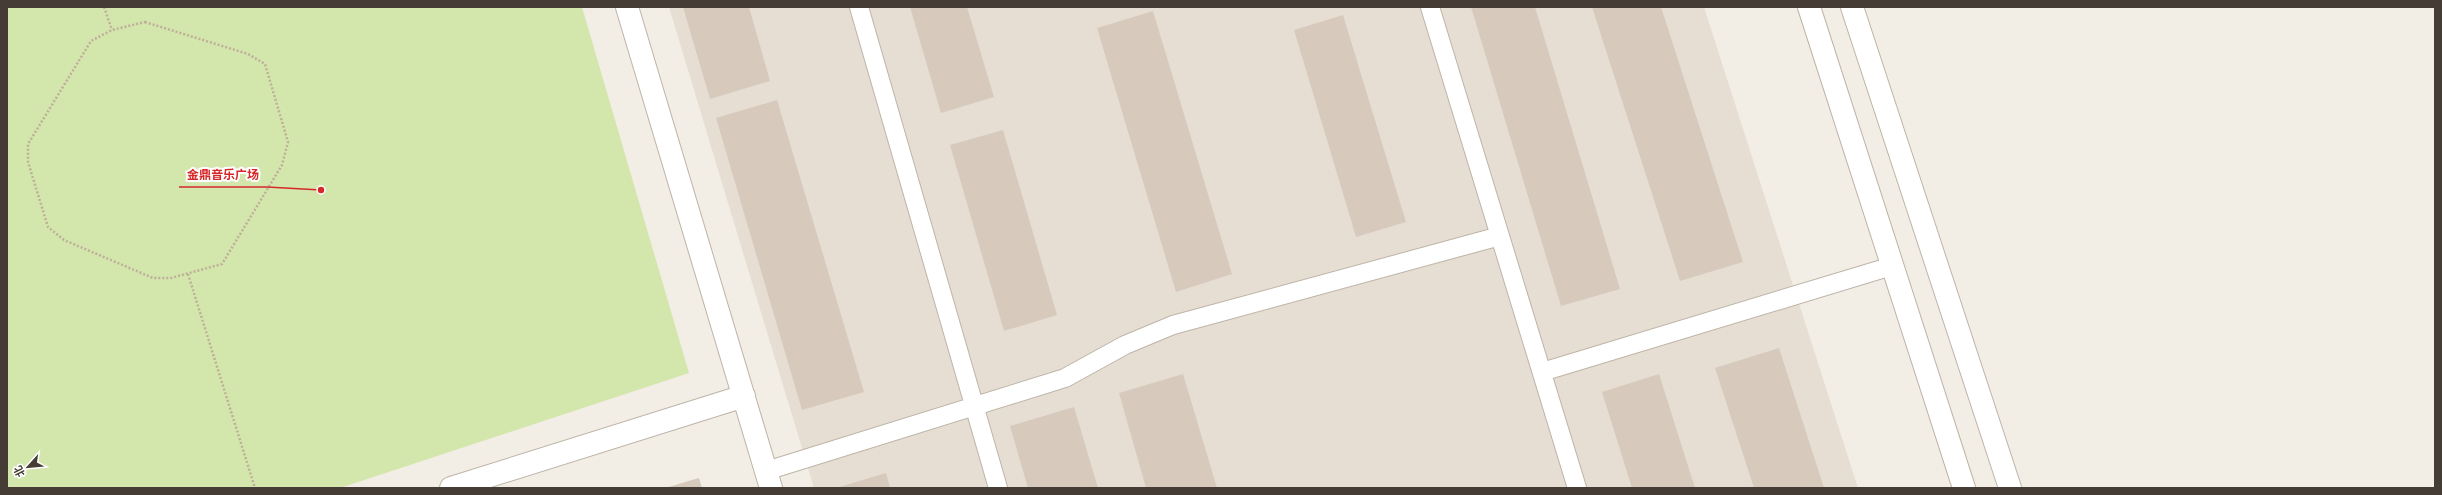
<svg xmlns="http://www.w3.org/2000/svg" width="2442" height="495" viewBox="0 0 2442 495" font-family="Poppins,'Noto Sans SC',sans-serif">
  <rect width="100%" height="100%" fill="#f2ede5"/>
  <path fill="#e6ded3" d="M669,7H1704L1858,488H814Z"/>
  <path fill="#d3e7ad" d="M7,7H582L689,373L340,488H7Z"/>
  <path fill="#d7cabd" d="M683,7H749L770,81L710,99Z
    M910,7H967L994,97L941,113Z
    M1471,7H1535L1620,289L1561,306Z
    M1592,7H1661L1743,262L1680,281Z
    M1153,11L1232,274L1176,292L1097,28Z
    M1343,15L1406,222L1356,237L1294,30Z
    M777,100L864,392L802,410L716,118Z
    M1003,130L1057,315L1004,331L950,145Z
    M1779,348L1824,488H1754L1715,368Z
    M1183,374L1217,488H1146L1119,393Z
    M1659,374L1695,488H1632L1602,392Z
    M1074,407L1098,488H1028L1010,426Z
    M886,473L890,488H836Z
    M699,478L702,488H665Z"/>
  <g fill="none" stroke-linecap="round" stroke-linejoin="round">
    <defs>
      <path id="service" d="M859,7L998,488
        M1430,7L1577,488
        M1542,372L1892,266
        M766,471L1065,378L1125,345L1173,325L1500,236"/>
      <path id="minor" d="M627,7L771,488
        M451,488L744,396"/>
      <path id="tertiary" d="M1809,7L1964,488
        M1852,7L2010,488"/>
    </defs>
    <use href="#service" stroke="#beb4a8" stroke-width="20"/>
    <use href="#minor" stroke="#beb4a8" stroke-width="24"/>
    <use href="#tertiary" stroke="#beb4a8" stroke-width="24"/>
    <path stroke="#bfae99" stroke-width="2.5" stroke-dasharray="2 2" stroke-linecap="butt" d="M104,7L112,30
      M145,22L248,54L265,64L288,142L282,165L222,264L171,278H153L64,240L48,227L28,162V144L91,41L112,30Z
      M188,274L255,488"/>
    <use href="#service" stroke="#fff" stroke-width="18"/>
    <use href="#minor" stroke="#fff" stroke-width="22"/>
    <use href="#tertiary" stroke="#fff" stroke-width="22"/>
  </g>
  <path fill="none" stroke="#d62828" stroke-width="1.5" d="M321 190L267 187H179"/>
  <circle fill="#d62828" stroke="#fff" stroke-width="1.5" cx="321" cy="190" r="4"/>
  <g font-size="12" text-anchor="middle" font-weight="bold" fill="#d62828" stroke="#fff" stroke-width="4" stroke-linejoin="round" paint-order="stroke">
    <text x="223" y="179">金鼎音乐广场</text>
  </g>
  <rect width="2442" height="495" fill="none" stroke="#453d35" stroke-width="16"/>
  <g transform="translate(28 467) rotate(243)" stroke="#ffffff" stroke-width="3" paint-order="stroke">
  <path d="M0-3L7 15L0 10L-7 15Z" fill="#453d35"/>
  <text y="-6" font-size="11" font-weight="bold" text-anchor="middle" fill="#453d35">北</text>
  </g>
</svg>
